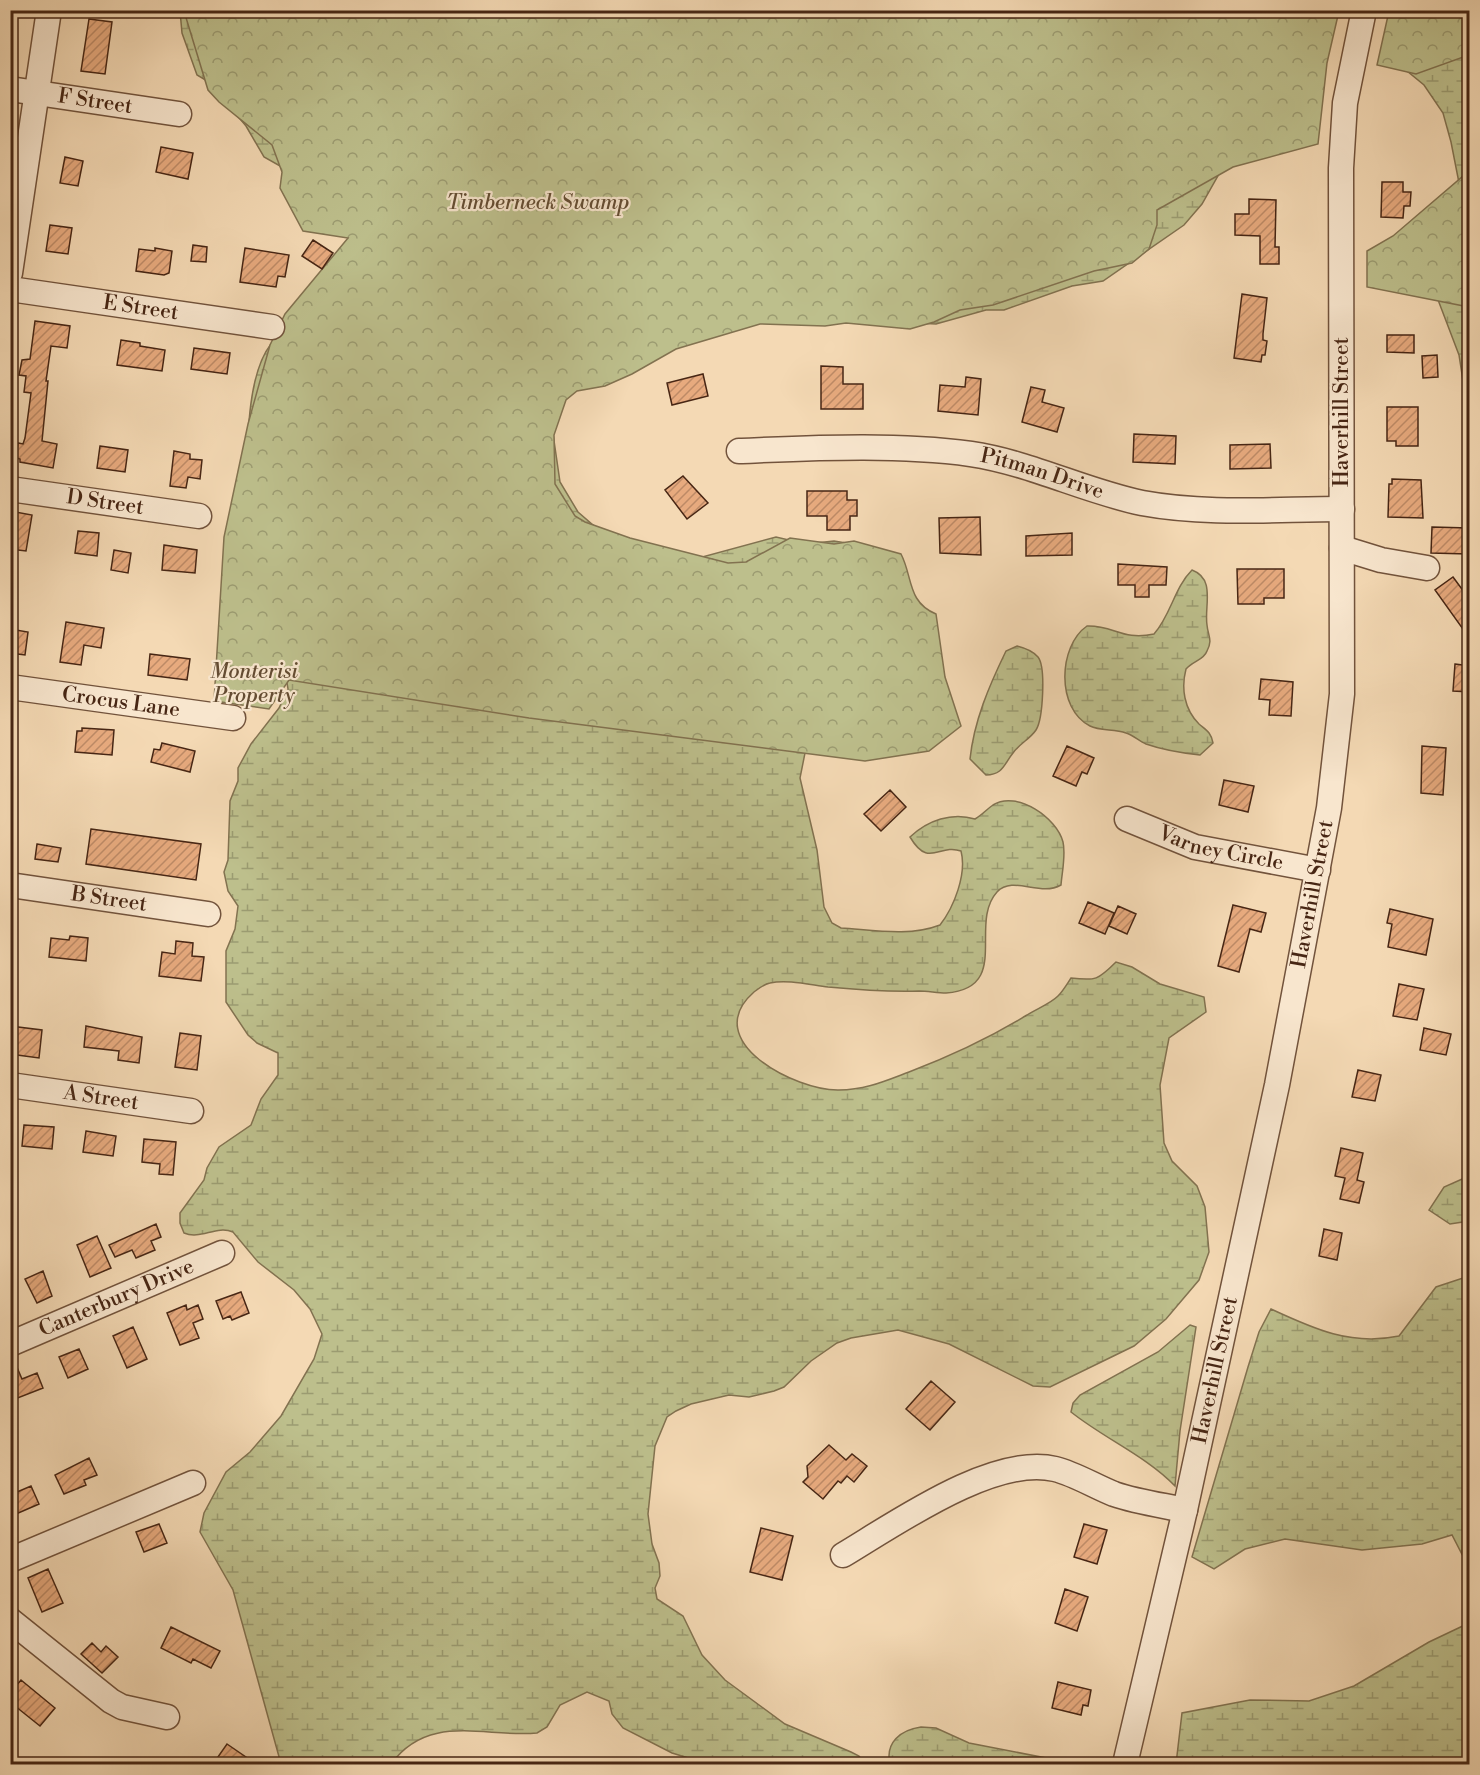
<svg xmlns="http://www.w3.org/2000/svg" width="1480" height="1775" viewBox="0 0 1480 1775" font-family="'Libre Bodoni',serif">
  <defs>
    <pattern id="wetland-marsh" width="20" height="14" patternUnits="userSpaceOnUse" patternTransform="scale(1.5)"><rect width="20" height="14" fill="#bdbf8c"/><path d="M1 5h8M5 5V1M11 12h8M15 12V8" fill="none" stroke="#9b9b71"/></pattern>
    <pattern id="park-crowns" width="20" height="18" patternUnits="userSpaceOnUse" patternTransform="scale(1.5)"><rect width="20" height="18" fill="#bdbf8c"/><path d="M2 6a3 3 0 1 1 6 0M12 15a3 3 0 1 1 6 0" fill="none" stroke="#9b9b71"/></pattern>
    <pattern id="building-hatch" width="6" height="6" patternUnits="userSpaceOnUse" patternTransform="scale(1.5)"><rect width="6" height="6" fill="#e7aa7e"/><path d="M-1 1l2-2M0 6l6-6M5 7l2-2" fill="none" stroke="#bd8a66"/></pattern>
  </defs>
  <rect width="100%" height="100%" fill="#f4d9b4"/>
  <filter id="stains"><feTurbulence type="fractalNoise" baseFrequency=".00333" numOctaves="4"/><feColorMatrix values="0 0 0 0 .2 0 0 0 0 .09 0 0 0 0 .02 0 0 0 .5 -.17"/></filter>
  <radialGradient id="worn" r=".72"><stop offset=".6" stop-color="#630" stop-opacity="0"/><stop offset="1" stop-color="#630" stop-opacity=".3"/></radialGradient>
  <path fill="url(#wetland-marsh)" stroke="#827250" stroke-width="1.5" d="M1089,10L1224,165L1202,204L1184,225L1103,281L1072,286L1004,310H986L936,324L763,315L586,367L551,420L560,482L578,512L600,531L695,559L776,537L806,544L834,541L847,543L800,778L817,850L824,907L832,923L841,928C873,930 909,937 940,925C954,907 967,874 961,851C939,843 929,869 910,837C928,820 952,812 975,819C982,815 987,809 993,805C1017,790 1057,818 1063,842C1066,855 1062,872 1061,885C1040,897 1013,875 997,892C968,924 1012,988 946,993C937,993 928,991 919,991C887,992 860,990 828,987C811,985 787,979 770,983C764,984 758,989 754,992C698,1041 796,1091 839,1090C865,1090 885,1081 909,1072C951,1056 988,1039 1027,1015C1036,1009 1050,1004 1058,996C1063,991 1067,984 1071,978C1096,981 1098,980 1116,962L1132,967L1160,984L1204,997L1206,1012L1169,1038L1160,1085L1164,1143L1172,1161L1197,1186L1205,1207L1209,1252L1199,1280L1166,1319L1134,1346L1050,1387L1033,1386L949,1344L898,1330L851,1338L837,1343L811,1361L784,1387L774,1391L749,1397L729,1395L691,1404L676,1411L667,1417L655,1446L648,1514L652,1544L659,1563L660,1576L655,1588L657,1599L683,1616L702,1655L725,1680L785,1724L851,1752L859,1756L865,1764H708L672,1753L623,1728L612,1714L609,1701L587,1692L560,1705L547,1727L537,1733C485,1738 429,1712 391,1764H281L233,1590L200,1532L204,1513L226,1472L250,1452L281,1416L314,1359L322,1334L310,1309L294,1290L258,1262L233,1232C216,1225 201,1240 184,1233L180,1223V1213L204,1180L207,1168L219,1147L251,1125L261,1099L278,1075V1053L257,1043L248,1035L226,1002V951L235,929L238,906L228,891L224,872L228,860L230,801L238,781V768L251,744L279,708L288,689L248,440C249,412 253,367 271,344L338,327L351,216L289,171L264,157L246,126L209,82L197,75L182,33L180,11Z
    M1469,11V420L1459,355L1432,284L1461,193L1451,142L1443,113L1424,85L1390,57Z
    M1192,570C1216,579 1204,606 1207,625C1208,636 1213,640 1207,651C1204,660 1193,661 1186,669C1181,688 1184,709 1199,724C1206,730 1211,732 1213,743L1200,755C1182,753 1163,750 1146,744C1139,741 1133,735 1126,733C1114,729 1100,731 1090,726C1056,709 1058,646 1087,626C1114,625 1122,641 1154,634C1171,615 1174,588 1192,570Z
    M1017,646C1025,648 1033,651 1038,657C1046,667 1043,719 1036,730C1030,739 1019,744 1013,753C1004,764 1003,775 986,775L970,759C974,721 989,686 1006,651Z
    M1469,1176V1221L1450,1224L1429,1210L1444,1187Z
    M1469,1276V1568L1452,1535L1422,1544L1362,1550L1285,1539L1245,1549L1214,1569L1192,1557L1248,1367L1259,1332L1271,1309C1314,1329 1351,1346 1399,1336L1436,1287Z
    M1190,1325L1196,1327L1180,1431L1175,1486C1146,1456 1105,1439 1071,1412L1073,1403L1080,1395L1158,1352Z
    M1469,1623V1764H1176L1182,1713L1250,1700L1309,1701L1354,1686L1429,1642Z
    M921,1727L936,1728L969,1743L1077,1764H890C885,1743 900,1730 921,1727Z"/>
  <path fill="url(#park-crowns)" stroke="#827250" stroke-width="1.5" d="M184,11H1339L1327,63L1318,144L1233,167L1157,210V225L1149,249L1132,263L1094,271L993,305L960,310L934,322L910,329L846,323L825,326L760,324L676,349L632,374L605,386L577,391L566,400L554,435L555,484L575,516L585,522L630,538L728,563L746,562L790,538L834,544L854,541L901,554C913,577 907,602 936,614L945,677L961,726L929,751L865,761L529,718L289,680L269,709L214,701L224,537L248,424L270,345L285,314L348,238L303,231L280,188L282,172L272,145L219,102L208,90Z
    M1389,11H1469V55L1416,74L1377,65Z
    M1469,171V307L1367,287V251L1393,236Z"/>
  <path fill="url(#building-hatch)" stroke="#472614" stroke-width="1.5" d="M89,19L112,22L105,74L81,71Z
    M161,147L193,153L188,179L156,172Z
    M65,157L83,161L78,186L60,183Z
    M1382,182H1403V192H1411L1410,206H1404L1403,218L1381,217Z
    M1249,199L1276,200L1275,247H1279V264H1260V236L1235,235V214H1249Z
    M50,225L72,228L68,254L46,251Z
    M313,240L333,253L322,269L302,256Z
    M193,245L207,247L206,262L191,261Z
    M155,248L172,251L169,273L164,275L136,271L139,249L155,251Z
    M245,248L289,255L285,277L278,276L276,287L240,282Z
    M1242,294L1267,298L1263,334V340L1267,341L1265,355H1262L1261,362L1234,358Z
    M35,321L70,326L67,348L51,346L46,381H48L42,441L57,444L53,468L20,462V459L16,458L18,443L23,444L25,438L31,393L24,392L26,376L19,375L22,360L30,359Z
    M1387,335H1414V353L1387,352Z
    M121,340L140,343V346L165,350L162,371L117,365Z
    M194,348L230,353L227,374L191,369Z
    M1437,355L1438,377L1423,378L1422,356Z
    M821,366L843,367V384H863V409H821Z
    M703,374L708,396L672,405L667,383Z
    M966,377L981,379L978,415L938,411L940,385L965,387Z
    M1031,387L1045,390L1042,402L1064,408L1057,432L1022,422Z
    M1387,407H1418V446H1396V441H1387Z
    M1134,434L1176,436L1175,464L1133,462Z
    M1270,444L1271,468L1230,469V445Z
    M100,446L128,450L125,472L97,468Z
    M174,451L190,454V459L202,460L200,479L188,477L186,488L170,486Z
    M683,476L708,503L687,519L665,490Z
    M1392,479L1421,480L1423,518L1388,517L1389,484H1392Z
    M807,491H847V500H857V516H850V530H827V516H807Z
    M10,511L32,515L26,551L10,549Z
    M980,517L981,555L940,553L939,518Z
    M1432,527L1469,528L1468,554L1431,553Z
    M78,531L99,533L97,556L75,553Z
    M1072,533V555L1026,556V536Z
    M164,545L197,550L195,573L162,570Z
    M114,550L131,553L128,573L111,570Z
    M1118,564L1167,567L1166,585H1149V597H1135V585H1118Z
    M1237,569H1284V598H1264V604H1238Z
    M1453,577L1470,600V639L1435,590Z
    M66,622L104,628L101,648L84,645L81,665L60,662Z
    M10,629L28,632L25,655L10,653Z
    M150,654L190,659L187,680L148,675Z
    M1455,664L1470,666V692L1453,691Z
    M1261,679L1293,682L1291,716L1269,715L1270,700L1259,699Z
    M82,728L114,730L112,755L75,752L77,731H82Z
    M162,743L195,751L190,772L151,762L154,749L160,750Z
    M1067,746L1094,758L1087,774L1082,772L1076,786L1053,776Z
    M1422,746L1446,748L1443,795L1421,793Z
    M1224,780L1254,786L1248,812L1219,805Z
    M890,790L906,807L881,831L864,814Z
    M91,829L201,844L196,880L86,864Z
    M37,844L61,848L58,862L35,859Z
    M1088,902L1114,913L1105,934L1079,923Z
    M1233,905L1266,913L1261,932L1250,929L1239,972L1218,966Z
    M1118,906L1136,914L1127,934L1109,926Z
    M1390,909L1433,919L1426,955L1388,947L1392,924L1387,923Z
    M70,936L88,938L86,961L49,957L51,938L69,940Z
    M176,941L193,943L192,956L204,957L201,981L159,976L162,952L175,954Z
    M1399,984L1424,989L1417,1020L1393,1016Z
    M10,1026L42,1030L39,1058L10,1054Z
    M86,1026L142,1037L139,1063L118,1060L119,1051L84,1047Z
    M1424,1028L1451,1034L1446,1055L1420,1050Z
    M180,1033L201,1036L197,1070L175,1067Z
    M1358,1070L1381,1075L1375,1101L1352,1097Z
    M24,1125L54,1127L52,1149L22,1146Z
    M86,1131L116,1136L113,1156L83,1152Z
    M144,1139L176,1142L173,1175L159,1174L160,1164L142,1162Z
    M1341,1148L1363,1153L1357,1180L1364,1182L1359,1203L1340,1199L1345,1178L1335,1176Z
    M156,1224L161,1237L151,1241L155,1250L136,1258L132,1250L115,1257L109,1245Z
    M1324,1229L1342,1233L1337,1260L1319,1256Z
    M97,1236L111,1268L90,1277L77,1245Z
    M43,1271L52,1296L37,1303L25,1279Z
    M241,1292L249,1313L232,1320L230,1316L223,1319L216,1301Z
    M186,1305L187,1310L198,1305L203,1319L193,1323L199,1338L180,1345L167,1313Z
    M133,1327L147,1359L127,1368L113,1336Z
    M79,1349L88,1369L68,1378L59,1357Z
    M10,1358H13L22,1379L37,1373L43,1388L10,1401Z
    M931,1381L955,1402L930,1430L906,1409Z
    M829,1445L846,1460L852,1454L867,1466L854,1482L847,1476L841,1483L838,1481L823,1499L803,1482L808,1477L807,1466Z
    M89,1458L97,1475L84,1480L86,1485L64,1494L55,1475Z
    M31,1486L39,1504L16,1514L15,1511L10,1512V1495Z
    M159,1524L167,1543L144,1552L136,1532Z
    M1084,1524L1107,1530L1097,1564L1074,1557Z
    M761,1528L793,1536L782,1580L750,1572Z
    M48,1569L63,1603L42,1612L28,1578Z
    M1065,1589L1088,1597L1077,1631L1055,1623Z
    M171,1627L220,1651L211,1668L193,1659L191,1663L161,1648Z
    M92,1643L101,1652L106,1646L118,1657L102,1673L81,1654Z
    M21,1680L55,1708L40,1726L10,1702V1693Z
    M1058,1682L1091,1690L1088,1706L1083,1705L1081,1715L1052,1708Z
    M227,1744L256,1764H213Z"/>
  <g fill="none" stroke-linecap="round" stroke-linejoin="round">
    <defs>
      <g id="minor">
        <path id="s1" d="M10,89L179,114"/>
        <path d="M10,273L49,10"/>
        <path id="s2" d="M10,289L272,327"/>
        <path id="s3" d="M739,451C817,448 895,444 971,454C1031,463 1084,491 1142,503C1207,515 1276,509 1342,509"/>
        <path id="s4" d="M10,489L199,516"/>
        <path d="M1342,548L1381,560L1427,568"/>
        <path id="s5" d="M10,687L233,718"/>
        <path id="s6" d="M1127,819L1195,847L1318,870"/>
        <path id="s7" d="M10,885L208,914"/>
        <path id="s8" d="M10,1085L191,1111"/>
        <path id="s9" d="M10,1344L222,1253"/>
        <path d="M843,1555C895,1524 994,1454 1055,1469C1075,1474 1094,1486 1114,1494C1137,1502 1161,1505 1185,1510"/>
        <path d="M10,1560L193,1483"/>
        <path d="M10,1620L111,1701L122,1707L167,1717"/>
        <path id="s10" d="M1125,1764L1185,1510L1277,1085L1329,808L1342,694L1341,168L1345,103L1364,10"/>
      </g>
    </defs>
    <use href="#minor" stroke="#72533c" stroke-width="27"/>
    <use href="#minor" stroke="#f8e6ce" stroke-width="24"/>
  </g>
  <g text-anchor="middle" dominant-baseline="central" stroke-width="4.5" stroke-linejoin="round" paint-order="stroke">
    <g font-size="21" fill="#472614" stroke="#f8e6ce">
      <text stroke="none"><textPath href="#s1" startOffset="86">F Street</textPath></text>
      <text stroke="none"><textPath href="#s2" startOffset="132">E Street</textPath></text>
      <text transform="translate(1342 412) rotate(-90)">Haverhill Street</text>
      <text stroke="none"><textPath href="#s3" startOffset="306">Pitman Drive</textPath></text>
      <text stroke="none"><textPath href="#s4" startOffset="96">D Street</textPath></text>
      <text stroke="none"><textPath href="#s5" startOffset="112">Crocus Lane</textPath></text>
      <text stroke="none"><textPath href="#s6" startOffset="99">Varney Circle</textPath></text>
      <text stroke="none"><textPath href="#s10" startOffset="890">Haverhill Street</textPath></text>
      <text stroke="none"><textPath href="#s7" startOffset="100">B Street</textPath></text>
      <text stroke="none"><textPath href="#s8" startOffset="92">A Street</textPath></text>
      <text stroke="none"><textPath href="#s9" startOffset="116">Canterbury Drive</textPath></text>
      <text stroke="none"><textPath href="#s10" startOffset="404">Haverhill Street</textPath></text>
    </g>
    <g font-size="21" font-style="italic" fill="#644c32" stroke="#f8e6ce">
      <text x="538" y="203">Timberneck Swamp</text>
      <text x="254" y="672">Monterisi<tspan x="254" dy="24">Property</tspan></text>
    </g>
  </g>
  <rect width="1480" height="1775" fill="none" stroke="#f4d9b4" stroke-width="36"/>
  <rect x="12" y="12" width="1456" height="1751" fill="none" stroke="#472614" stroke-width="3"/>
  <rect x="18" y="18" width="1444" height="1739" fill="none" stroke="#472614" stroke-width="1.5"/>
  <rect width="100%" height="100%" filter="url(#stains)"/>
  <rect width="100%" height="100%" fill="url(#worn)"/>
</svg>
